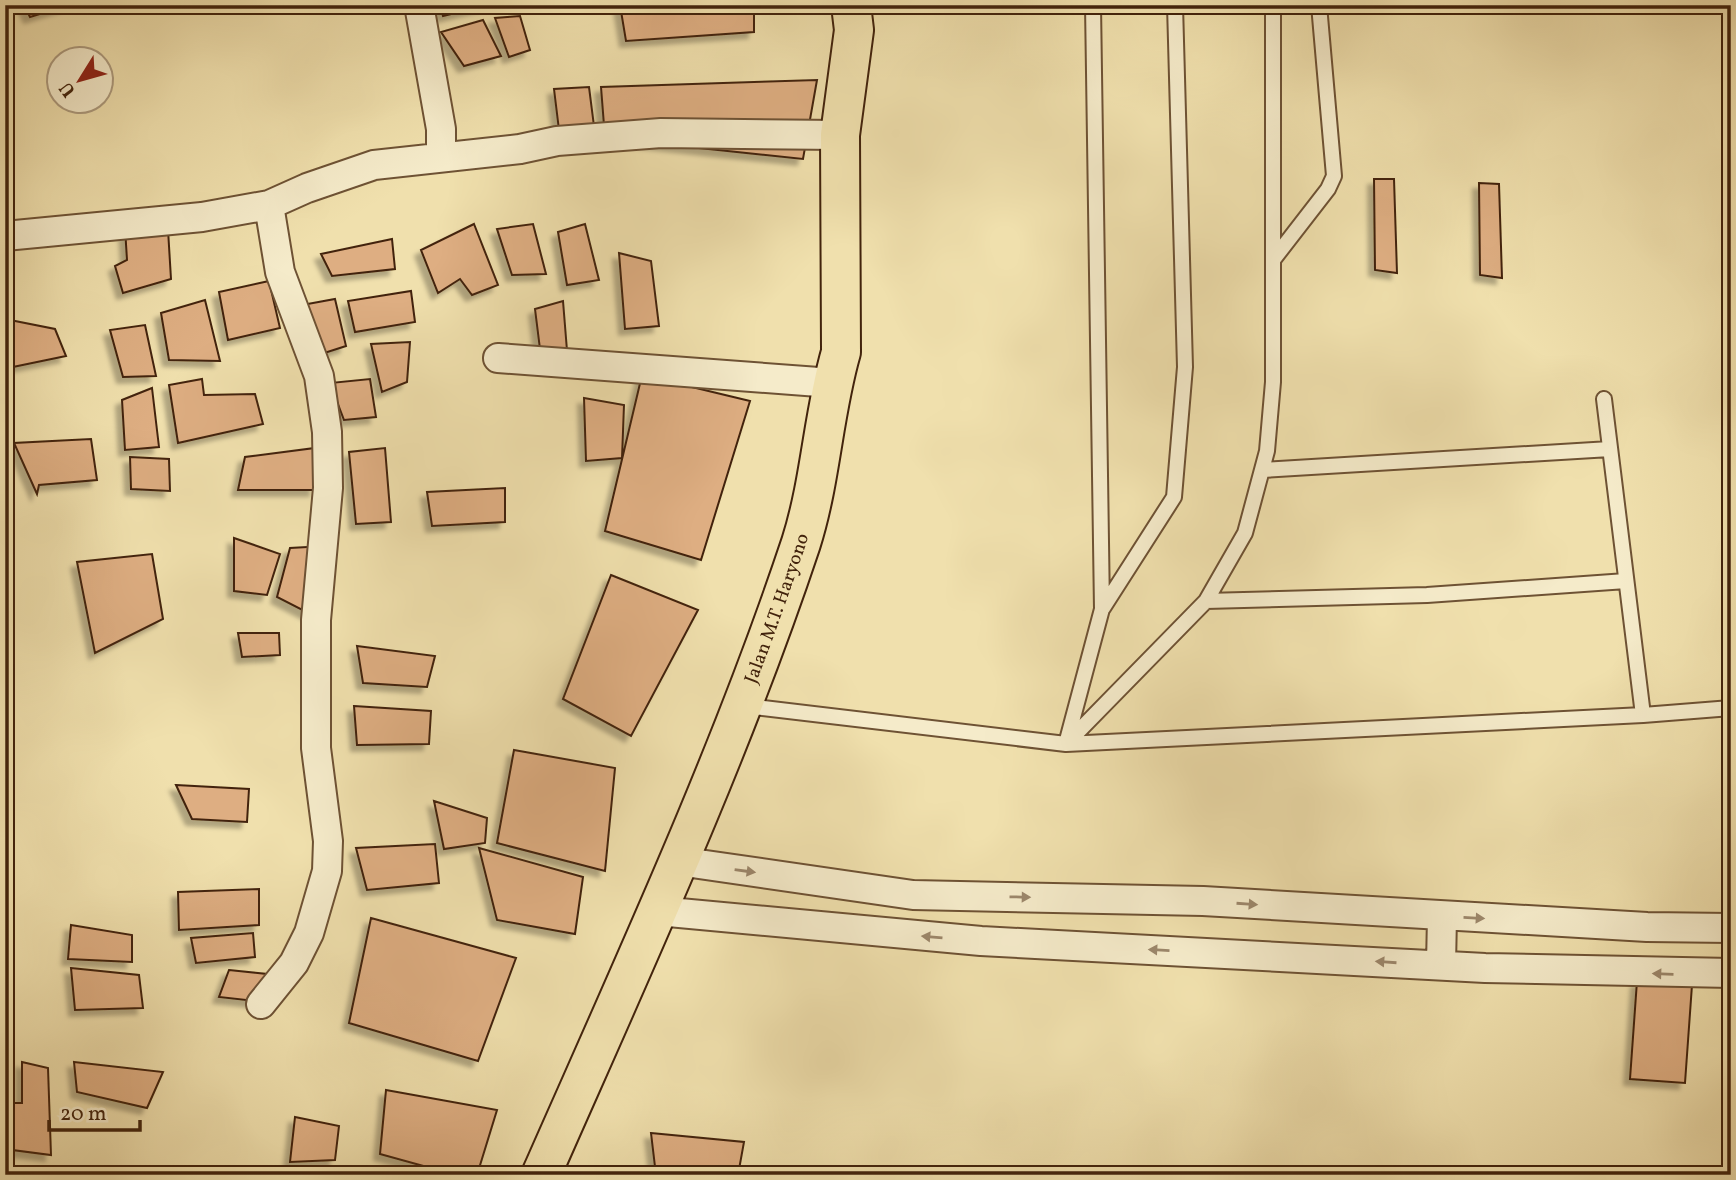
<svg xmlns="http://www.w3.org/2000/svg" width="1736" height="1180" viewBox="0 0 1736 1180" font-family="Vollkorn,serif">
  <defs>
    <filter id="shadow"><feDropShadow dx="-6" dy="6" stdDeviation="2" flood-color="#0004"/></filter>
  </defs>
  <rect width="100%" height="100%" fill="#f0e0ad"/>
  <filter id="stains"><feTurbulence type="fractalNoise" baseFrequency=".00286" numOctaves="4"/><feColorMatrix values="0 0 0 0 .2 0 0 0 0 .09 0 0 0 0 .02 0 0 0 .5 -.17"/></filter>
  <radialGradient id="worn" r=".72"><stop offset=".6" stop-color="#630" stop-opacity="0"/><stop offset="1" stop-color="#630" stop-opacity=".3"/></radialGradient>
  <path fill="#deae82" stroke="#42230c" stroke-width="2" filter="url(#shadow)" d="M24,5H69L30,17Z
    M440,5H488L443,16Z
    M620,5H754V32L626,41Z
    M520,16L530,50L509,57L495,18Z
    M483,20L501,56L464,66L441,32Z
    M817,80L803,159L605,138L601,87Z
    M589,87L594,126L559,130L554,89Z
    M1374,179H1394L1397,273L1375,270Z
    M1479,183L1499,184L1502,278L1480,275Z
    M167,213L171,279L123,293L115,266L127,260L125,228Z
    M474,224L498,285L472,295L460,279L438,293L421,250Z
    M533,224L546,274L512,275L497,229Z
    M585,224L599,280L567,285L558,232Z
    M392,239L395,269L332,276L321,254Z
    M619,253L651,261L659,326L625,329Z
    M269,281L280,328L228,340L219,292Z
    M411,291L415,322L355,332L348,301Z
    M335,299L346,346L315,356L302,305Z
    M205,300L220,361L169,360L161,313Z
    M563,301L568,363L542,365L535,309Z
    M5,319L55,329L66,356L8,368Z
    M145,325L156,376L123,377L110,330Z
    M410,342L407,382L382,392L371,344Z
    M642,375L750,401L701,560L605,531Z
    M202,379L204,395L255,394L263,424L178,443L169,385Z
    M370,379L376,417L344,420L330,383Z
    M152,388L159,447L125,450L122,400Z
    M584,398L624,405L622,458L586,461Z
    M91,439L97,480L39,485L37,494L14,443Z
    M315,448V490H238L245,457Z
    M385,448L391,522L356,524L349,452Z
    M130,457L169,459L170,491L131,489Z
    M505,488V522L432,526L427,492Z
    M234,538L280,554L267,595L234,591Z
    M325,546L320,619L277,597L290,548Z
    M152,554L163,619L95,653L77,562Z
    M611,575L698,610L631,736L563,699Z
    M238,633H279L280,655L242,657Z
    M357,646L435,656L427,687L363,683Z
    M354,706L431,711L429,744L357,745Z
    M514,750L615,768L605,871L497,843Z
    M176,785L249,789L247,822L192,819Z
    M434,801L487,818L485,843L444,849Z
    M435,844L439,883L367,890L356,848Z
    M479,848L583,877L575,934L497,920Z
    M259,889V925L179,930L178,892Z
    M371,918L516,958L478,1061L349,1023Z
    M71,925L132,935V962L68,959Z
    M253,933L255,957L196,963L191,938Z
    M71,968L139,975L143,1008L75,1010Z
    M229,970L267,974L264,1002L219,997Z
    M1637,981L1692,985L1685,1083L1630,1079Z
    M22,1062L48,1068L51,1155L5,1149V1103H22Z
    M74,1062L163,1072L147,1108L77,1092Z
    M386,1090L497,1110L477,1175H456L380,1154Z
    M295,1117L339,1126L335,1160L290,1162Z
    M651,1133L744,1142L738,1175H656Z"/>
  <g fill="none" stroke-linecap="round" stroke-linejoin="round">
    <defs>
      <path id="lane" d="M1093,5L1102,609L1066,744L1643,715L1731,708
        M1273,260L1328,189L1334,176L1319,5
        M1604,399L1643,715
        M1262,470L1610,449
        M1206,601L1427,595L1626,581
        M1103,608L1174,497L1185,367L1175,5
        M746,706L1066,744L1206,601L1245,533L1267,451L1273,382V5"/>
      <path id="street" d="M419,5L441,129V157
        M5,236L202,217L269,205
        M498,358L832,383
        M678,861L913,895L1203,901L1647,927L1731,928
        M658,911L981,941L1485,968L1731,973
        M1441,965L1442,916
        M261,1004L294,963L309,933L327,871L328,841L316,748V620L328,488L327,432L319,376L280,272L269,205L307,188L374,165L520,149L557,141L661,133L840,135"/>
      <g id="highway">
        <path id="s1" d="M541,1175C633,966 729,759 801,543C821,480 823,414 841,352L840,135L854,30L851,5"/>
      </g>
    </defs>
    <use href="#lane" stroke="#6e5234" stroke-width="18"/>
    <use href="#street" stroke="#6e5234" stroke-width="32"/>
    <use href="#highway" stroke="#42230c" stroke-width="42"/>
    <use href="#lane" stroke="#f5ebca" stroke-width="14"/>
    <use href="#street" stroke="#f5ebca" stroke-width="28"/>
    <use href="#highway" stroke="#f0e0ad" stroke-width="38"/>
  </g>
  <defs><path id="oneway-solid" d="M-6-.8H1V-3.2L6.5 0L1 3.2V.8H-6Z" transform="scale(1.75)"/></defs>
  <g fill="#9c876b">
    <use href="#oneway-solid" transform="translate(745 871) rotate(8)"/>
    <use href="#oneway-solid" transform="translate(1020 897) rotate(1)"/>
    <use href="#oneway-solid" transform="translate(1247 904) rotate(4)"/>
    <use href="#oneway-solid" transform="translate(1474 918) rotate(3)"/>
    <use href="#oneway-solid" transform="translate(932 937) rotate(-175)"/>
    <use href="#oneway-solid" transform="translate(1159 950) rotate(-177)"/>
    <use href="#oneway-solid" transform="translate(1386 962) rotate(-176)"/>
    <use href="#oneway-solid" transform="translate(1663 974) rotate(-178)"/>
  </g>
  <g text-anchor="middle" dominant-baseline="central" stroke-width="6" stroke-linejoin="round" paint-order="stroke">
    <g font-size="19" fill="#42230c" stroke="#f5ebca">
      <text stroke="none"><textPath href="#s1" startOffset="614">Jalan M.T. Haryono</textPath></text>
    </g>
  </g>
  <rect width="1736" height="1180" fill="none" stroke="#f0e0ad" stroke-width="28"/>
  <rect x="7" y="7" width="1722" height="1166" fill="none" stroke="#42230c" stroke-width="3.5"/>
  <rect x="14" y="14" width="1708" height="1152" fill="none" stroke="#42230c" stroke-width="2"/>
  <g transform="translate(80 80) rotate(233)"><circle r="33" fill="#f5ebca" stroke="#ad9b7e" stroke-width="2"/>
  <path d="M0-5L12 26L0 18L-12 26Z" fill="#8f2418"/>
  <text y="-10" font-size="19" font-weight="bold" text-anchor="middle" fill="#42230c">U</text>
  </g>
  <path d="M49 1120v10h91v-10" fill="none" stroke="#42230c" stroke-width="3.5"/>
  <text x="60" y="1120" font-size="21" fill="#42230c" stroke="#f5ebca" stroke-width="5" paint-order="stroke">20 m</text>
  <rect width="100%" height="100%" filter="url(#stains)"/>
  <rect width="100%" height="100%" fill="url(#worn)"/>
</svg>
